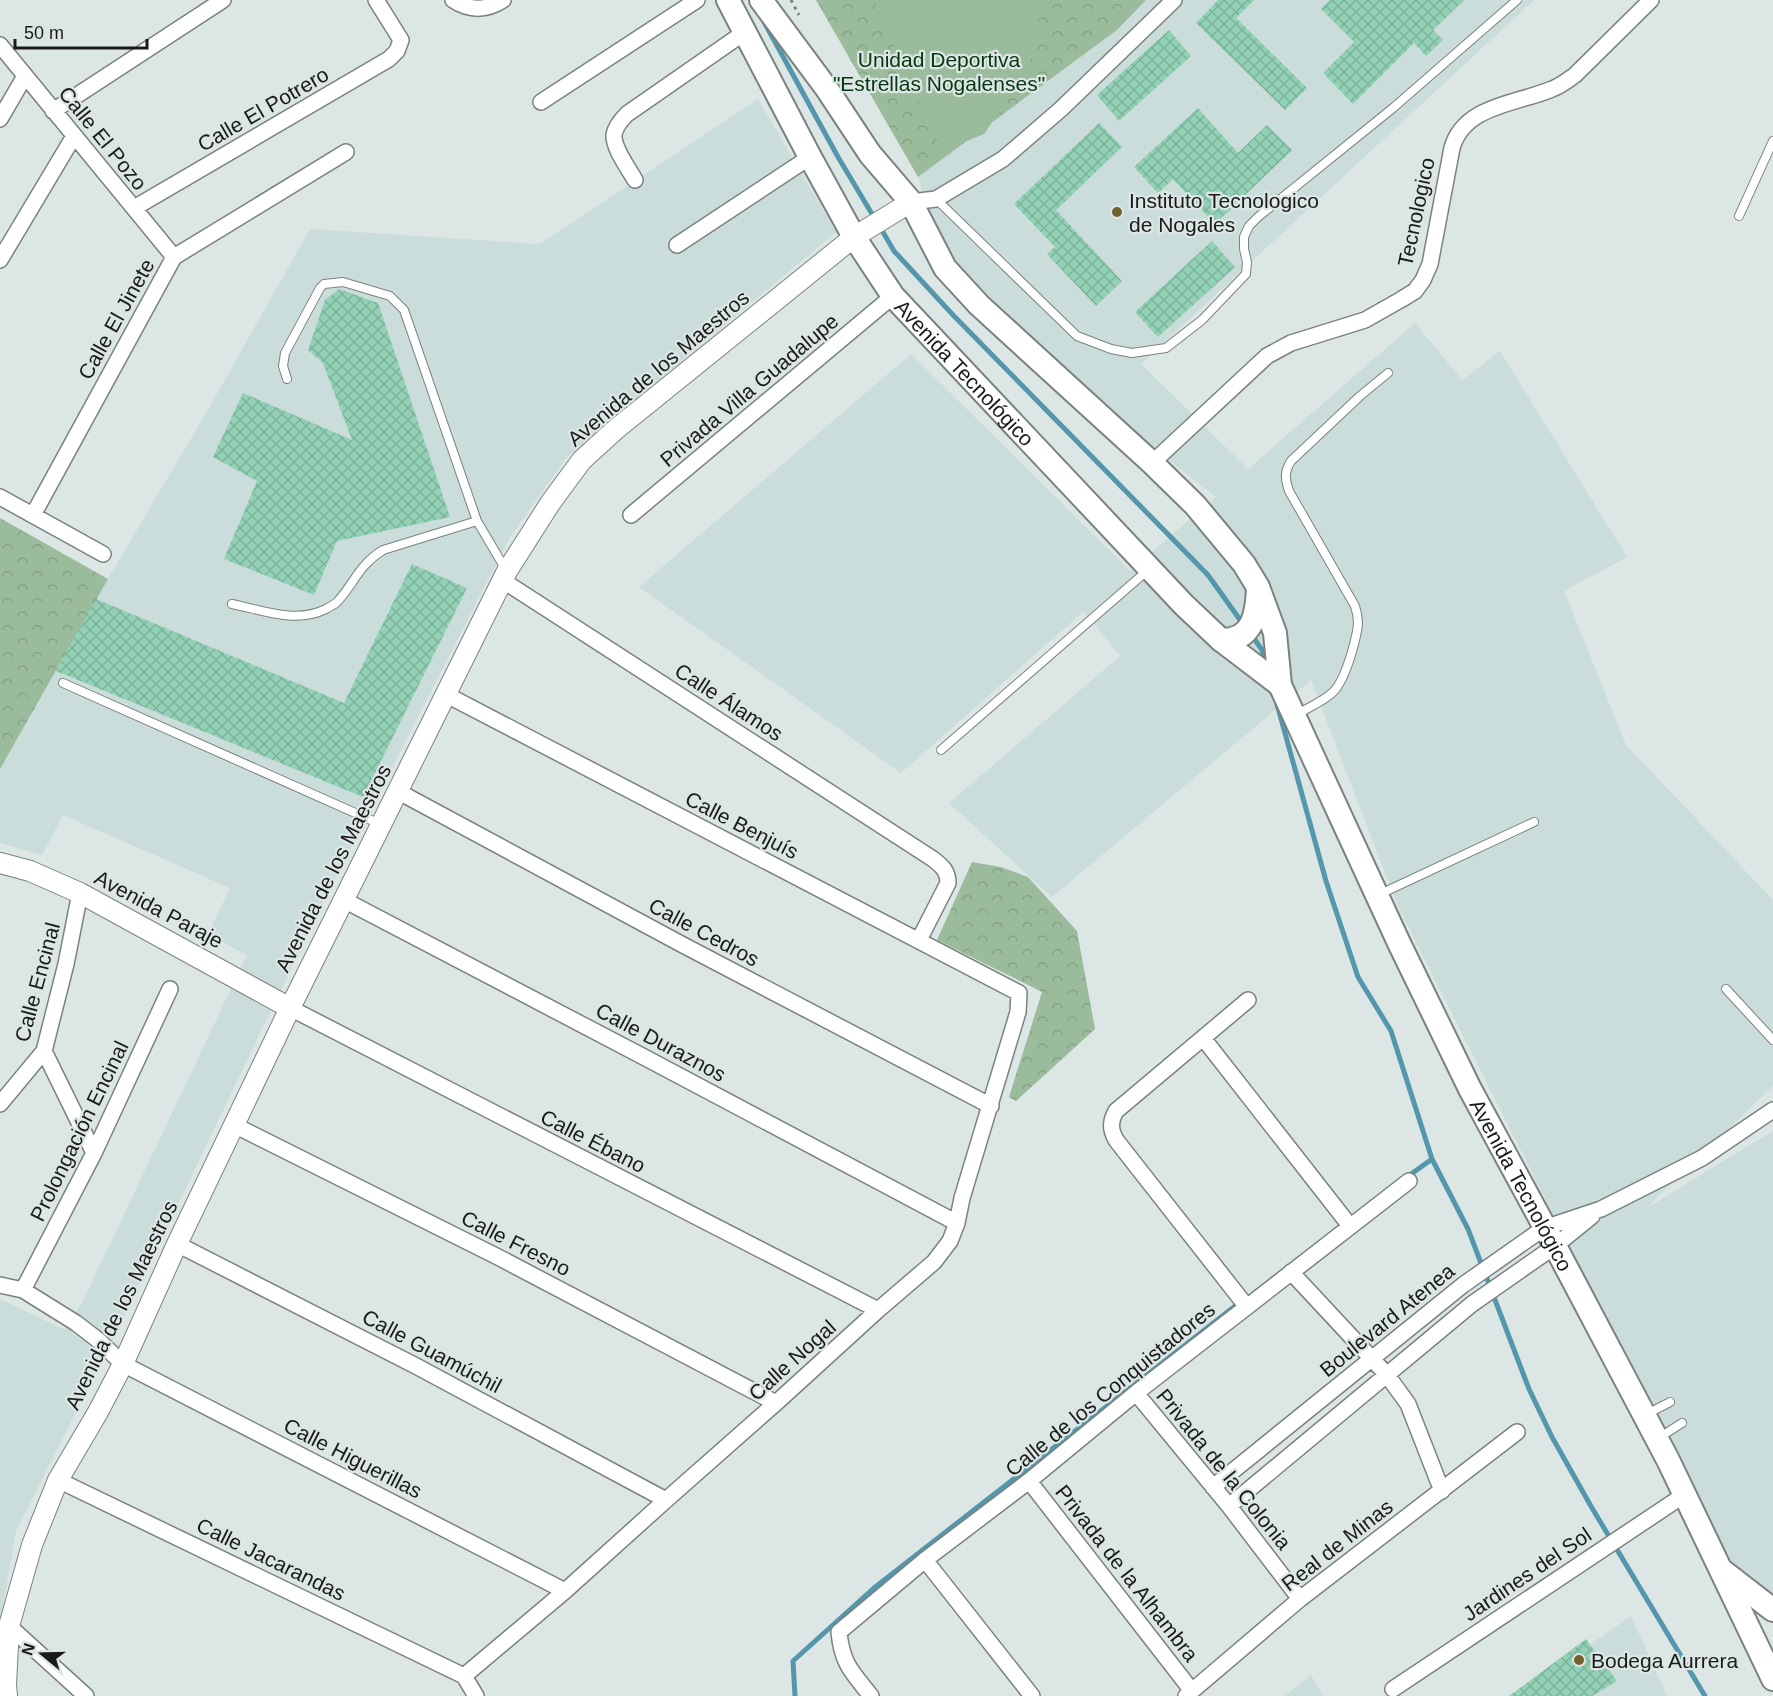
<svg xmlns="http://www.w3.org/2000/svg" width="1773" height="1696" viewBox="0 0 1773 1696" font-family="Arial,sans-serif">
  <defs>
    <pattern id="park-crowns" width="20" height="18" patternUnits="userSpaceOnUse" patternTransform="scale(1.5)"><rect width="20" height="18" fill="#9bbc9c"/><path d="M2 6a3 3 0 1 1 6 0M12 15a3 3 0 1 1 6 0" fill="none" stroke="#85a186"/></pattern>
    <pattern id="building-cross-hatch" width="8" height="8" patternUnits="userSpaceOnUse" patternTransform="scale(1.5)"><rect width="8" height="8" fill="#92d1b5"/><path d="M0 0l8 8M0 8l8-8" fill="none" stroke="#7db39b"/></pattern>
  </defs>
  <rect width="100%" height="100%" fill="#dce6e4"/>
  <path fill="#caddda" d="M1146,0H1534L1141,364L1248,469L1415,323L1462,380L1500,351L1627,557L1564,591L1626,745L1773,900V1086L1645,1209L1773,1131V1598L1734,1580L1573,1254L1397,904L1311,680L1052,897L949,803L1120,656L1084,611L901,773L639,587L911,354L1130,571L1216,497L1098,404L939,247L918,177L1117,30Z
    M758,99L836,232L567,457L510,537L318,913L120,1325L16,1531L0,1623V1299L65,1330L82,1303L247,955L208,934L230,888L63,815L42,855L0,843V769L108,579L209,408L310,229L540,244Z
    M1631,1616L1667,1696H1517Z
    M1311,1675L1323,1696H1285Z"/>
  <path fill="url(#park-crowns)" d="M816,0H1146L1117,30L918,177Z
    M0,518L108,579L0,769Z
    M972,862L1001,867L1028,877L1077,931L1095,1029L1016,1101L1009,1097L1042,992L937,940Z"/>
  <path fill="#9bbc9c" d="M874,0H1042L1028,71L984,134L942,151Z"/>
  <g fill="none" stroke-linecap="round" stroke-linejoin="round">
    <path stroke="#5497ac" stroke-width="5" d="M763,20L838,157L875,219
      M880,227L894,251L953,315L1208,575L1243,624
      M1251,634L1262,650L1266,665
      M1275,697L1326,881L1358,977L1391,1031L1432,1159L1468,1229L1529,1389L1552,1437L1592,1508L1705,1696
      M1407,1177L1432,1159
      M795,1696L793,1661L874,1588L1239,1303"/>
  </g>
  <path fill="url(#building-cross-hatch)" d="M1218,0H1254L1236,18L1307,88L1285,110L1196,23Z
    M1330,0H1464L1433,30L1443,40L1426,56L1414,43L1353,104L1323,73L1354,42L1321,9Z
    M1169,30L1191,56L1119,121L1097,95Z
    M1198,108L1238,153L1267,125L1292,150L1215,224L1173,179L1158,193L1134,167Z
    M1099,123L1122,147L1056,210L1122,281L1096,306L1047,254L1055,247L1014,204Z
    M1212,241L1235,267L1158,337L1135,312Z
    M339,289L378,303L450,517L337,541L314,595L224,559L257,481L213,457L243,393L352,440L323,363L308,350L325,300Z
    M412,564L467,588L363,797L56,671L96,599L344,703Z
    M1586,1639L1617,1681L1592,1696H1509Z"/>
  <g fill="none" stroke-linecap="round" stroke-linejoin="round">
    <defs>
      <path id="service" d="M936,199L1077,336L1111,349L1132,353L1166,348L1202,320L1246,274L1247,262L1244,249V237L1249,226L1258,217L1393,108L1517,0
        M1739,216L1773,141
        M287,379L283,366L285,353L320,288L324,284L343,282L390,296L404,310L477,521L506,570
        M232,604C262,610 296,624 326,609C330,606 335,605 338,601C355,582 359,565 383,550L477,521
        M63,683L380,824
        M1296,715C1307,708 1322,702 1332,693C1345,682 1356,641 1358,624C1358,618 1357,612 1355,606L1289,491C1285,479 1284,472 1291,461L1360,396L1388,373
        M941,750L1148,570
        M1378,895L1534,822
        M1726,989L1773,1040
        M1647,1414L1670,1402
        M1660,1437L1682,1423"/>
      <path id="minor" d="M453,0C470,11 486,11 503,0
        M0,45L174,257
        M541,102L697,0
        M53,111L223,0
        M0,119L25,76
        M635,180C629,169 613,148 614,135C615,127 621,120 627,114L745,32
        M911,202L936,199L1003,159L1061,109L1174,0
        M134,208L389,59L397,51L401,40L376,0
        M677,245L810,157
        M0,260L74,136
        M1152,463L1267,356L1291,343L1365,320L1402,299L1415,291L1423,280L1430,264L1452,148C1464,105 1517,104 1552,89C1561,86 1568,80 1575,75L1651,0
        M0,497L103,554
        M33,515L174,257L346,152
        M631,515L893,296
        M502,580L933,859C942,866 948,871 948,883L919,940
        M445,694L1019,993L1018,1012L962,1198L957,1223L950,1241L934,1262L878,1310L776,1403L666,1500L565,1591L464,1676
        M399,792L683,945L991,1106
        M344,900L642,1056L957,1223
        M290,1008L878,1310
        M1203,1038L1350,1226
        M44,1051L94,1153
        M0,1104L44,1051L66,964L80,893
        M234,1125L498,1257L776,1403
        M177,1244L416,1366L666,1500
        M1291,1272L1387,1375L1408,1404L1442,1491
        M0,1285L23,1290L76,1323L98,1340L123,1364L565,1591
        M23,1290L94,1153L170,989
        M1247,1307L1116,1140C1110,1129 1110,1122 1116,1111L1248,1000
        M1136,1393L1229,1506L1300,1599
        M58,1480L464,1676
        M1029,1481L1192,1691
        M1213,1487L1463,1285L1544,1228L1601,1209L1702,1158L1773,1110
        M1229,1506L1472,1304L1555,1246L1592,1216
        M925,1560L1032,1696
        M9,1626L86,1696
        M464,1676L476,1696
        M1393,1689L1684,1495
        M871,1696C852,1672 842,1664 839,1632L925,1560L1029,1481L1136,1393L1409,1181
        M1186,1696L1300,1599L1517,1432"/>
      <path id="tertiary" d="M0,863L30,871L80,893L290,1008
        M7,1696L6,1685L9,1626L32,1545L58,1480L98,1412L123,1364L177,1244L290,1008L507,571L551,502L582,460L615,430L854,237L911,202"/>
      <g id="secondary">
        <path id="s1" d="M728,0L810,157L854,237L893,296L1184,605L1221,640L1280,685"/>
        <path id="s2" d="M761,0L827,89L870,154L911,202L945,268L979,305L1152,463L1195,505L1244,564L1258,587L1275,633L1280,685L1399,943L1470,1089L1555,1246L1668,1460L1773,1679"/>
        <path d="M1221,640C1253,641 1257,614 1258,588"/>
        <path d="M1724,1572L1773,1610"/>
      </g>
    </defs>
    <use href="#service" stroke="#7a8281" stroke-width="10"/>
    <use href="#minor" stroke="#7a8281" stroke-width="18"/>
    <use href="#tertiary" stroke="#7a8281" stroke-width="22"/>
    <use href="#secondary" stroke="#7a8281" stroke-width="26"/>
    <path stroke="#7a807f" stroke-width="3" stroke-dasharray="3 4.5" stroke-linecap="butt" d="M791,0L799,15"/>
    <use href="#service" stroke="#fff" stroke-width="8"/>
    <use href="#minor" stroke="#fff" stroke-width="15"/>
    <use href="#tertiary" stroke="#fff" stroke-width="20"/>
    <use href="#secondary" stroke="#fff" stroke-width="22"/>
  </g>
  <g fill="#72602e" stroke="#dce6e4" stroke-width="2">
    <circle cx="1117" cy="212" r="6"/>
    <circle cx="1579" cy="1660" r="6"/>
  </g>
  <g text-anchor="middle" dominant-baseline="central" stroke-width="4.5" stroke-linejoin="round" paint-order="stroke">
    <g font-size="21" fill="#053710" stroke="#dce6e4">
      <text x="939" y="59">Unidad Deportiva<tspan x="939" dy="24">"Estrellas Nogalenses"</tspan></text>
    </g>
    <g font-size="21" fill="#181b1a" stroke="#dce6e4">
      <text transform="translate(263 109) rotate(-30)">Calle El Potrero</text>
      <text transform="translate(103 138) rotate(51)">Calle El Pozo</text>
      <text transform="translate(1416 212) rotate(-78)">Tecnologico</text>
      <text transform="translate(116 319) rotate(-61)">Calle El Jinete</text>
      <text transform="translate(658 368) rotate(-40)">Avenida de los Maestros</text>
      <text stroke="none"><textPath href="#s1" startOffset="444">Avenida Tecnológico</textPath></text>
      <text transform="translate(749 390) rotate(-40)">Privada Villa Guadalupe</text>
      <text transform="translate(729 702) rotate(33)">Calle Álamos</text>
      <text transform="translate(742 825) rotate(27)">Calle Benjuís</text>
      <text transform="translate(333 868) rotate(-63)">Avenida de los Maestros</text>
      <text transform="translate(159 909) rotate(28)">Avenida Paraje</text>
      <text transform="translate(704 932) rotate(28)">Calle Cedros</text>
      <text transform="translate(37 982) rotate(-75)">Calle Encinal</text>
      <text transform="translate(661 1042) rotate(28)">Calle Duraznos</text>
      <text transform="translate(79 1131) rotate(-64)">Prolongación Encinal</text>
      <text transform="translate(593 1141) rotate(27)">Calle Ébano</text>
      <text stroke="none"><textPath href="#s2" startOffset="1431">Avenida Tecnológico</textPath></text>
      <text transform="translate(516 1243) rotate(27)">Calle Fresno</text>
      <text transform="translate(121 1305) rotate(-64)">Avenida de los Maestros</text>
      <text transform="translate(1387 1320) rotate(-39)">Boulevard Atenea</text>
      <text transform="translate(432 1351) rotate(28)">Calle Guamúchil</text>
      <text transform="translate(792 1360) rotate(-42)">Calle Nogal</text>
      <text transform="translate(1110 1389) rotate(-39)">Calle de los Conquistadores</text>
      <text transform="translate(353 1458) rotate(27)">Calle Higuerillas</text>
      <text transform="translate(1224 1469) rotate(51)">Privada de la Colonia</text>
      <text transform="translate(1337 1545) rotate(-38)">Real de Minas</text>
      <text transform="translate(271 1559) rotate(26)">Calle Jacarandas</text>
      <text transform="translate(1127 1573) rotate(52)">Privada de la Alhambra</text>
      <text transform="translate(1527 1574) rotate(-34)">Jardines del Sol</text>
    </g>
    <g font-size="21" fill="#181b1a" stroke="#dce6e4" text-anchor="start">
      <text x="1129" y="200">Instituto Tecnologico<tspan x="1129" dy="24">de Nogales</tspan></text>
      <text x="1591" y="1660">Bodega Aurrera</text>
    </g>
  </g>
  <g transform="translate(42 1654) rotate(289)" stroke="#dce6e4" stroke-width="4.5" paint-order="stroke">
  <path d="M0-4.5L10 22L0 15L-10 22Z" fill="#181b1a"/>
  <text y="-9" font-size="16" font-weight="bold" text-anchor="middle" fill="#181b1a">N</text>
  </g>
  <path d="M15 39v9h132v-9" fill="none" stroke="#181b1a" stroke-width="3"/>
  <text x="24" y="39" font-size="18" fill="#181b1a" stroke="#dce6e4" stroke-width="4.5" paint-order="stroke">50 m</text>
</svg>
